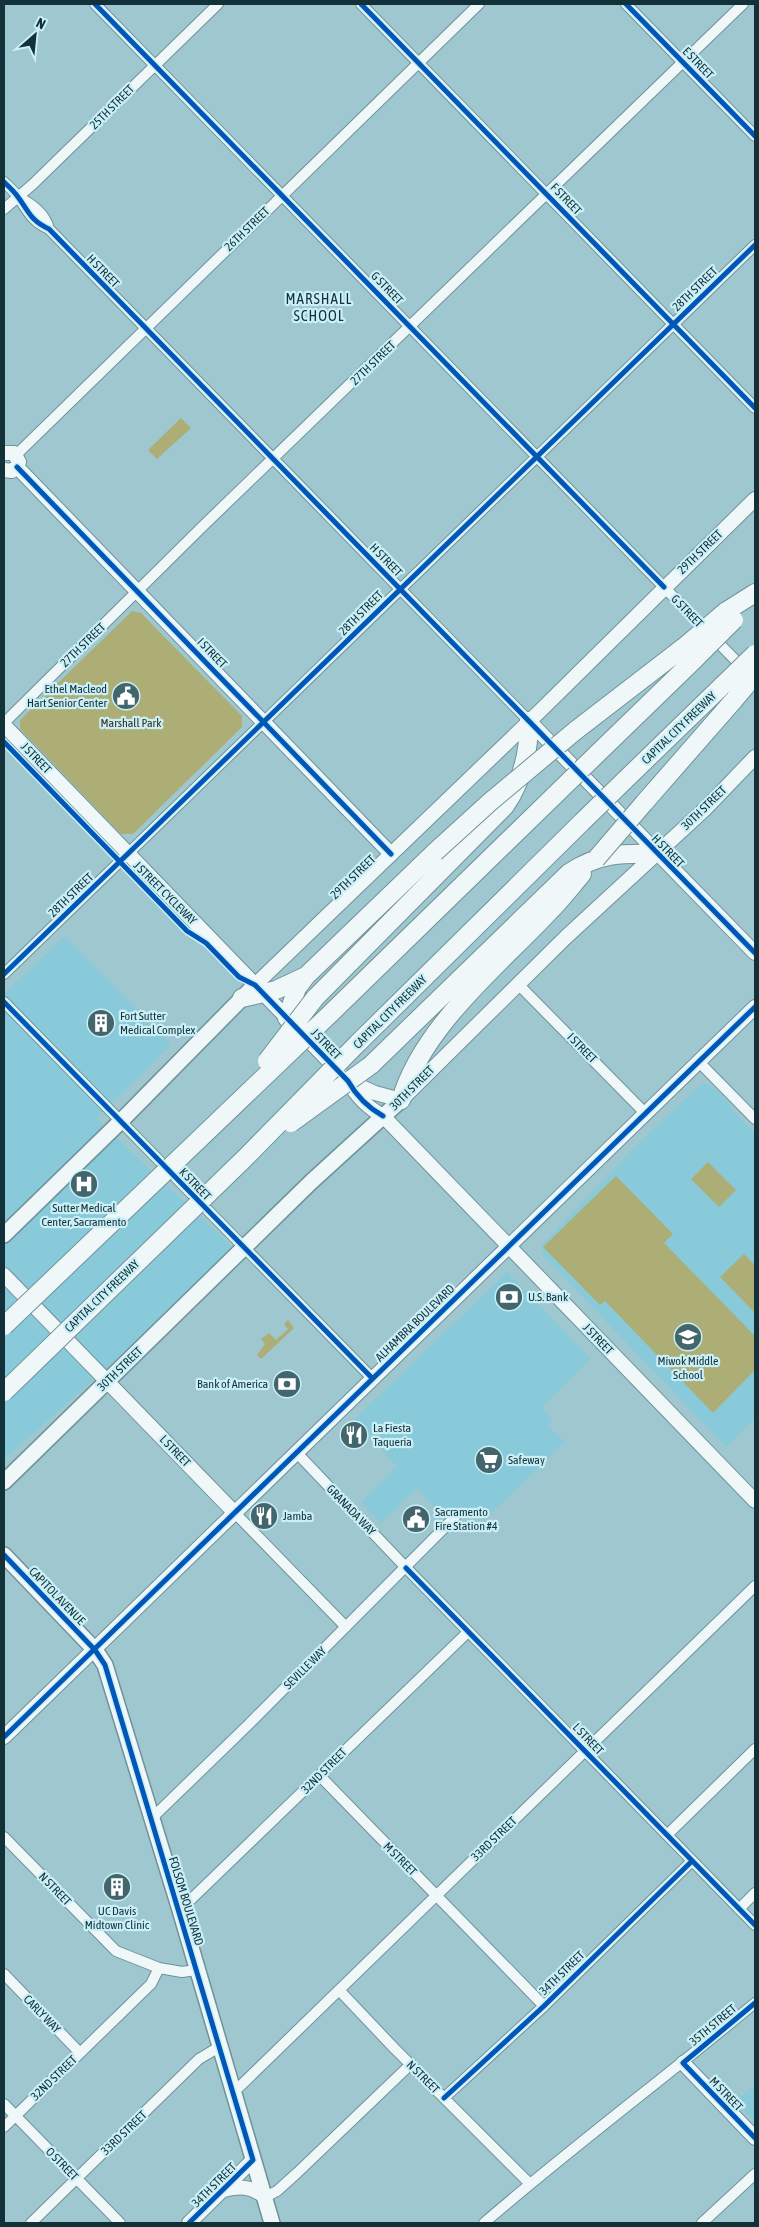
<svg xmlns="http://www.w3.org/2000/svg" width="759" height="2227" viewBox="0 0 759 2227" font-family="'Asap Condensed',sans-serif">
  <rect width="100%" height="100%" fill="#9ec7d0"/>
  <path fill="#88cad9" d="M65,936L171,1045L96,1118L234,1249L154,1326L4,1459V994Z
    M702,1083L712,1086L727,1100L734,1112L755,1134V1418L726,1447L543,1255L542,1245L636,1146Z
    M507,1272L591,1359L542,1407L553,1421L547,1426L565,1442L484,1520L471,1507L451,1525L417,1488L381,1523L361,1502L397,1466L355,1419Z
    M755,2085V2122L736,2101Z"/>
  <path fill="#acae75" d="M181,418L191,428L157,459L148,450Z
    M132,611L141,613L242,716V727L133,834H121L20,729V720Z
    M708,1162L736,1190L719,1207L691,1179Z
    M616,1176L673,1234L664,1243L755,1336V1370L713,1413L605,1301L600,1305L543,1247Z
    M744,1254L755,1265V1313L720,1277Z
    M288,1320L294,1328L261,1359L257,1355L265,1344L261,1339L269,1333L276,1340L288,1329L284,1324Z"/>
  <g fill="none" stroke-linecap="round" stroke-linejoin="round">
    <defs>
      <path id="street" d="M95,4L744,669
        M361,4L755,408
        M626,4L755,136
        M4,182C8,186 14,191 18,197C29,212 31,221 49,229L529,721
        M18,197C32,204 45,213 49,229
        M4,209L32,185L218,4
        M16,455L479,4
        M4,723L203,526L743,4
        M4,974L755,245
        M518,984L645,1113
        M4,1002L372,1378
        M699,1062L755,1119
        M296,1452L413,1575L755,1925
        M234,1512L346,1627
        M320,1776L544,2006
        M152,1818L248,1725L455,1517
        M667,1835L755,1749
        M4,1837L116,1951L159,1968L182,1972L196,1970
        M739,1909L755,1893
        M180,1910L468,1632
        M4,1974L80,2053
        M339,1990L394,2048L530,2184
        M233,2093L755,1586
        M444,2098L544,2006L692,1861
        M4,2104L120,2223
        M4,2127L151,1984L159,1968
        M265,2197L277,2191L297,2173L411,2064
        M31,2223L199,2059L219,2047
        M484,2223C572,2147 666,2077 755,2003
        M702,2223L755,2174"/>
      <path id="secondary" d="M4,453H14L19,462L17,467L12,471L4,470
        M17,467L391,854
        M529,721L755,953
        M4,725L348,1081C357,1097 367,1107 383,1116L755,1501
        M255,985L540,711L755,499
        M348,1081L375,1093L401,1100L566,937L706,808L755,757
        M4,1275L234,1512
        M4,1737L755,1007
        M683,2063L755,2138
        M224,2190C240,2186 251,2186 265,2197
        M189,2223L253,2160"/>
      <path id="primary" d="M4,1235L121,1121L255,985
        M4,1482L311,1182L401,1100
        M4,1555L95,1650L105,1665L180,1910L272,2223"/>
      <path id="highway" d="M725,612L755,593
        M575,731L684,647
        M597,754L695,659
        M624,781L722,686
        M644,803L734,700
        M242,998L276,990L306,976
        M315,998L505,806C523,780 529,751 529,721
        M330,1014L555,795
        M287,1018L297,988L306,976L435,852
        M358,1043L582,822
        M371,1065L569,873C599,853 622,853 656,854
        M401,1100C422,1027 498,966 549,912C561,900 571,887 582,874"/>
    </defs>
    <use href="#street" stroke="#709299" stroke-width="12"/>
    <use href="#secondary" stroke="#709299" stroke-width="16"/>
    <use href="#primary" stroke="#709299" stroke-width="18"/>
    <use href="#highway" stroke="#709299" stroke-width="20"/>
    <use href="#street" stroke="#f0f7f8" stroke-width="10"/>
    <use href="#secondary" stroke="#f0f7f8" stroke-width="14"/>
    <use href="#primary" stroke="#f0f7f8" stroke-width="15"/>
    <use href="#highway" stroke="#f0f7f8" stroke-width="18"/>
    <defs>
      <path id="highway-bridge" d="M684,647L725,612
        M695,659L734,620
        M722,686L755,654
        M734,700L755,675
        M555,795L597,754
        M582,822L624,781
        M435,852L490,802L575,731
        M596,859L644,803
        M267,1061L315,998
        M291,1123L371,1065
        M4,1326L330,1014
        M4,1392L245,1158L358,1043"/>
    </defs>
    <use href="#highway-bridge" stroke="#709299" stroke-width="20" stroke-linecap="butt"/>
    <use href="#highway-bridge" stroke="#f0f7f8" stroke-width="18"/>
    <defs>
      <path id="cycleway" d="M95,4L664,587
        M361,4L755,408
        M626,4L755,136
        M4,182C8,186 14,191 18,197C29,212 31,221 49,229L755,953
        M17,467L391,854
        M4,742L187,931L206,943L239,977L255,985L348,1081C357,1097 367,1107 383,1116
        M4,974L755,245
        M4,1002L372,1378
        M4,1555L95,1650L105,1665L253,2160L189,2223
        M406,1568L755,1925
        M4,1737L755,1007
        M755,2003L683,2063L755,2138
        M444,2098L544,2006L692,1861"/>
    </defs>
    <use href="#cycleway" stroke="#cbeff7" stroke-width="8"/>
    <use href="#cycleway" stroke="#0057b8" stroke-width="5"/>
  </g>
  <defs>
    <symbol id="civic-disc" viewBox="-11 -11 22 22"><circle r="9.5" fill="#43666d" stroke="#cbeff7"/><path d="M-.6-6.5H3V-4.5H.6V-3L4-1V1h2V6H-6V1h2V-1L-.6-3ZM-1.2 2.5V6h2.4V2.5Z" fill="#fff"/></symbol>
    <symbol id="building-disc" viewBox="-11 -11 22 22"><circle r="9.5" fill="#43666d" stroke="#cbeff7"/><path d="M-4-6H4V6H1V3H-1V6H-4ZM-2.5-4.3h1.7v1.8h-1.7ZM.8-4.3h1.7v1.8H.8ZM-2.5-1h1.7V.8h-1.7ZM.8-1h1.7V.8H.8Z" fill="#fff"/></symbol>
    <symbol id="hospital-disc" viewBox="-11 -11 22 22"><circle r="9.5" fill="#43666d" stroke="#cbeff7"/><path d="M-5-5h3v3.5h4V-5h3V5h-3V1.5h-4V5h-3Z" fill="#fff"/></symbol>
    <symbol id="bank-disc" viewBox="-11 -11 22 22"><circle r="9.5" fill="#43666d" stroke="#cbeff7"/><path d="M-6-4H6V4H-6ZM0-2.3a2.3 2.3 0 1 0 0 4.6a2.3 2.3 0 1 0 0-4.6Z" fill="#fff"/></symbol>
    <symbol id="school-disc" viewBox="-11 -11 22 22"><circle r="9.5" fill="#43666d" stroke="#cbeff7"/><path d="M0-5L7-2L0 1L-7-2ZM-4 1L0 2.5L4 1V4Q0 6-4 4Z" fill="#fff"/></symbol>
    <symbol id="restaurant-disc" viewBox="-11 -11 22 22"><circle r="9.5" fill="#43666d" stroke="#cbeff7"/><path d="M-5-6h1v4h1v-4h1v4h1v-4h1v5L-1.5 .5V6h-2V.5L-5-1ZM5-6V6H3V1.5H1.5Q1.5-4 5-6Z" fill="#fff"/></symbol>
    <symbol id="supermarket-disc" viewBox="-11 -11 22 22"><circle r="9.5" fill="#43666d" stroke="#cbeff7"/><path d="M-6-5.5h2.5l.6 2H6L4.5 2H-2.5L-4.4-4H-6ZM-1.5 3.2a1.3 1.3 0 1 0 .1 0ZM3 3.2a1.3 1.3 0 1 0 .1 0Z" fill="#fff"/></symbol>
  </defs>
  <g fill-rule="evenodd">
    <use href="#civic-disc" x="110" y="680" width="32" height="32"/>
    <use href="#building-disc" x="85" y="1007" width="32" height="32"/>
    <use href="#hospital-disc" x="68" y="1168" width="32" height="32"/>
    <use href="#bank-disc" x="493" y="1281" width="32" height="32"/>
    <use href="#school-disc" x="672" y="1321" width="32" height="32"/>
    <use href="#bank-disc" x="271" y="1368" width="32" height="32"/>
    <use href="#restaurant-disc" x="338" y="1419" width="32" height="32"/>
    <use href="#supermarket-disc" x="473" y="1444" width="32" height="32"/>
    <use href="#restaurant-disc" x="248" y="1500" width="32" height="32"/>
    <use href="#civic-disc" x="400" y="1503" width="32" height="32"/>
    <use href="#building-disc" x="101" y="1871" width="32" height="32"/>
  </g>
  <g text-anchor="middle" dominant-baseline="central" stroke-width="4.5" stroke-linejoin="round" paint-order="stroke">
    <g font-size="12" fill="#123138" stroke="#cbeff7">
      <text transform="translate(698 63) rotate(46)">E STREET</text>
      <text transform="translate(112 107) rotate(-45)">25TH STREET</text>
      <text transform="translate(566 199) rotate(46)">F STREET</text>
      <text transform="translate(247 229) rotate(-44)">26TH STREET</text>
      <text transform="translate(103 271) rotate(46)">H STREET</text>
      <text transform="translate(387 288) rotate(46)">G STREET</text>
      <text transform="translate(695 289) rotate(-44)">28TH STREET</text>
      <text transform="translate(373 363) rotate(-44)">27TH STREET</text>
      <text transform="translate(700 552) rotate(-44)">29TH STREET</text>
      <text transform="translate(386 560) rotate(46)">H STREET</text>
      <text transform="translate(687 611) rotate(46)">G STREET</text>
      <text transform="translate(361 613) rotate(-45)">28TH STREET</text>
      <text transform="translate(83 645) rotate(-44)">27TH STREET</text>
      <text transform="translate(212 653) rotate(46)">I STREET</text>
      <text transform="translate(679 728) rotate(-44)">CAPITAL CITY FREEWAY</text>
      <text transform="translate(36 758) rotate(46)">J STREET</text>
      <text transform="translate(704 808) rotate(-44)">30TH STREET</text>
      <text transform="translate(668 851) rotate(46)">H STREET</text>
      <text transform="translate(353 877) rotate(-44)">29TH STREET</text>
      <text transform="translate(165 893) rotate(45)">J STREET CYCLEWAY</text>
      <text transform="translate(71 895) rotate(-44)">28TH STREET</text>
      <text transform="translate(390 1012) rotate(-45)">CAPITAL CITY FREEWAY</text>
      <text transform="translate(326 1044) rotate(46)">J STREET</text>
      <text transform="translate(582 1048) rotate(46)">I STREET</text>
      <text transform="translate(412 1088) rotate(-45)">30TH STREET</text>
      <text transform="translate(195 1184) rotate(46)">K STREET</text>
      <text transform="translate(102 1296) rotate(-44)">CAPITAL CITY FREEWAY</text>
      <text transform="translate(415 1323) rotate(-44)">ALHAMBRA BOULEVARD</text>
      <text transform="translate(598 1339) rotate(46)">J STREET</text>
      <text transform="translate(120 1369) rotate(-44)">30TH STREET</text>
      <text transform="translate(175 1451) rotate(46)">L STREET</text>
      <text transform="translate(351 1510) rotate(46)">GRANADA WAY</text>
      <text transform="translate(57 1596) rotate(46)">CAPITOL AVENUE</text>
      <text transform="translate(305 1668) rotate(-45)">SEVILLE WAY</text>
      <text transform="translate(588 1739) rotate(46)">L STREET</text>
      <text transform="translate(324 1771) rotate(-45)">32ND STREET</text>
      <text transform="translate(494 1839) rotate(-44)">33RD STREET</text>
      <text transform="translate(400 1859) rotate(45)">M STREET</text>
      <text transform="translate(55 1889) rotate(46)">N STREET</text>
      <text transform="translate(186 1901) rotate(73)">FOLSOM BOULEVARD</text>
      <text transform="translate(562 1973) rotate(-44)">34TH STREET</text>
      <text transform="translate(42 2014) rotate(46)">CARLY WAY</text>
      <text transform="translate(713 2025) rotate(-40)">35TH STREET</text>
      <text transform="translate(423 2077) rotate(45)">N STREET</text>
      <text transform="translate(54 2078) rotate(-44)">32ND STREET</text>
      <text transform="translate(726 2094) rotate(46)">M STREET</text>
      <text transform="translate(124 2133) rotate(-44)">33RD STREET</text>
      <text transform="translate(62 2164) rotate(46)">O STREET</text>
      <text transform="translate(214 2185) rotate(-45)">34TH STREET</text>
    </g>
    <g font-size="12" fill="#123138" stroke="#cbeff7" text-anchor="start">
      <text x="107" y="689" text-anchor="end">Ethel Macleod<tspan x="107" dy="14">Hart Senior Center</tspan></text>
      <text x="120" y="1016">Fort Sutter<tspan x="120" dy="14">Medical Complex</tspan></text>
      <text x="84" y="1208" text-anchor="middle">Sutter Medical<tspan x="84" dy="14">Center, Sacramento</tspan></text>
      <text x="528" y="1297">U.S. Bank</text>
      <text x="688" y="1361" text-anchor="middle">Miwok Middle<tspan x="688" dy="14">School</tspan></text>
      <text x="268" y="1384" text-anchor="end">Bank of America</text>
      <text x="373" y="1428">La Fiesta<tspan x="373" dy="14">Taqueria</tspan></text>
      <text x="508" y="1460">Safeway</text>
      <text x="435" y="1512">Sacramento<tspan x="435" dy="14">Fire Station #4</tspan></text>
      <text x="283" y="1516">Jamba</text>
      <text x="117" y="1911" text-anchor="middle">UC Davis<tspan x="117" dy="14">Midtown Clinic</tspan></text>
    </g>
    <g font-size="12" fill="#352f18" stroke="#cbeff7">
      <text x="131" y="723">Marshall Park</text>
    </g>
    <g font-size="15" letter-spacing="1" fill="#123138" stroke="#cbeff7">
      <text x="319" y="298">MARSHALL<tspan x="319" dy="17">SCHOOL</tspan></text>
    </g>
  </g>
  <rect width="759" height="2227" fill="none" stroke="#123138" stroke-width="10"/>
  <g transform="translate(35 35) rotate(27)" stroke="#cbeff7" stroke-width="4" paint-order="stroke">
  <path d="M0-4L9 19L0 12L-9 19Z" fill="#123138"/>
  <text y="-8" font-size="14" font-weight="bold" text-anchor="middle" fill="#123138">N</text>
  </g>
</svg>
